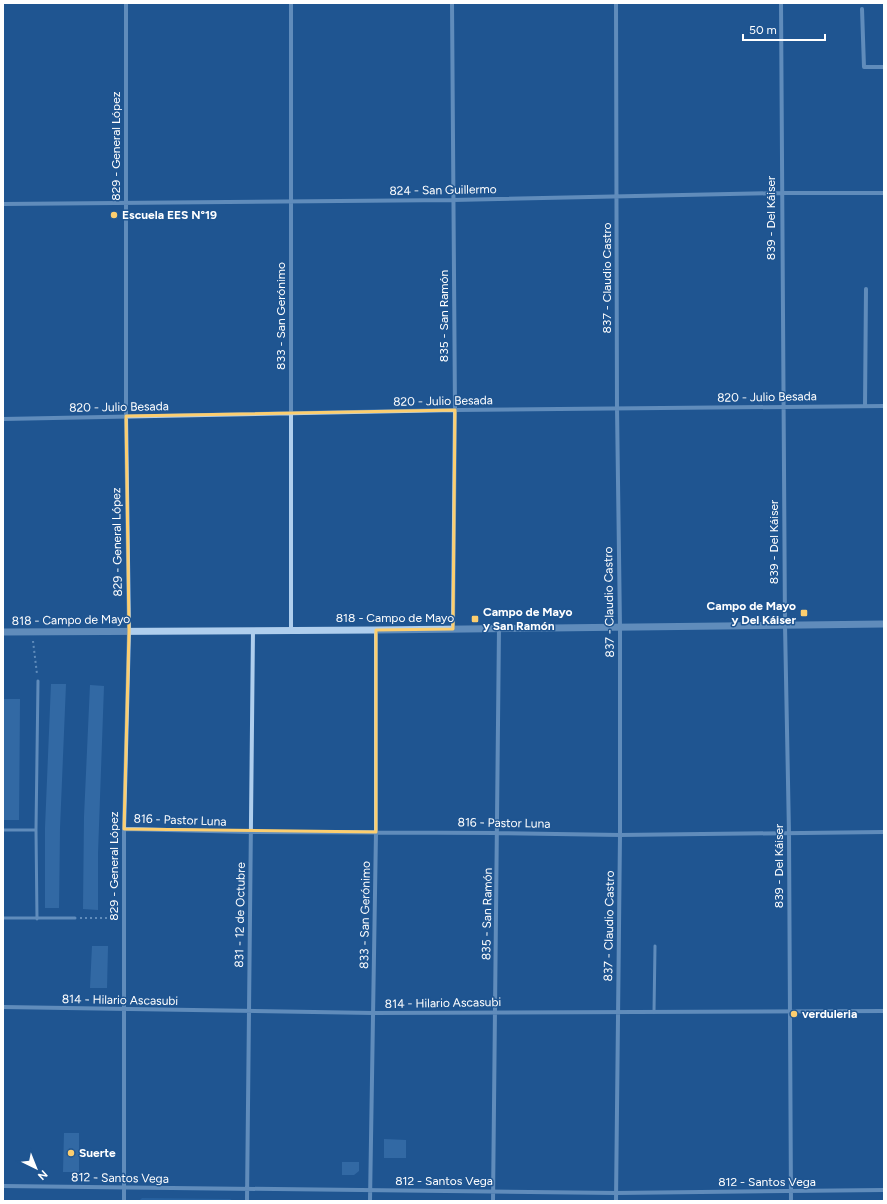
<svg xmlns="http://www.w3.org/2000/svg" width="887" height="1204" viewBox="0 0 887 1204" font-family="Figtree,sans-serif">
  <rect width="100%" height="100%" fill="#1f5591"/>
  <path fill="#326faf" d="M142,1198L230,1199L233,1201H139Z"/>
  <path fill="#4b81ba" d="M51,684H66L60,828L59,908H45V828Z
    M90,685L104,686L98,853V910L83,909L84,817Z
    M3,699H20L19,820H3Z
    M92,946H108L107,988H90Z
    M64,1133H79V1172H63Z
    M384,1139L406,1140V1158H384Z
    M342,1162H359V1171L354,1175H342Z"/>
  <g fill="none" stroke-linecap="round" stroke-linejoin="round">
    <path stroke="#afceed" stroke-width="2" stroke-dasharray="2 3" stroke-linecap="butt" d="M33,641L37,674
      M80,918H118"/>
    <path stroke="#afceed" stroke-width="3" d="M3,830H36
      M3,918H75
      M37,919L36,830L38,681
      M654,1012L655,946"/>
    <path stroke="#afceed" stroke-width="4" d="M291,3V629
      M452,3L455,410L453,629
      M616,3L617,408L620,627V835L616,1201
      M781,3L785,625L789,834L791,1201
      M862,9L864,67H884
      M3,204L453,200L781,193H884
      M865,406L866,289
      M3,419L455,410L884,406
      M124,829L252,832L498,833L620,835L884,832
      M3,1007L373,1013L884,1011
      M3,1186L616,1193L884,1190
      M124,1201V829L129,631L126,416V3
      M247,1201L253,630
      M370,1201L376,832V630
      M493,1201L499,628"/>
    <path stroke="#afceed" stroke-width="7" d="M3,632L376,630L884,624"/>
  </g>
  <path d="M0 0H887V1204H0ZM455,410L453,629L376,630V832L124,829L129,631L126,416Z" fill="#1f5591" fill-opacity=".55" fill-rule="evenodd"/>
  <path fill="none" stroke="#fcce6f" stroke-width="3" stroke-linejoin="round" d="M455,410L453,629L376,630V832L124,829L129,631L126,416Z"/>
  <g fill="#fcce6f" stroke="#1f5591" stroke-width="1.5">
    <circle cx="114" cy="215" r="4"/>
    <rect x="800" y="609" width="8" height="8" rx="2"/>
    <rect x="471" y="615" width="8" height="8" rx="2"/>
    <circle cx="794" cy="1014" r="4"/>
    <circle cx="71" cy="1153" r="4"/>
  </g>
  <g text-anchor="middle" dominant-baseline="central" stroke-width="3" stroke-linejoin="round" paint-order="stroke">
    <g font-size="12" fill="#fff" stroke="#1f5591">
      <text transform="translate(116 146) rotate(-90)">829 - General López</text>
      <text transform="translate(443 190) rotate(-1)">824 - San Guillermo</text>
      <text transform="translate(771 218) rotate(-90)">839 - Del Káiser</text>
      <text transform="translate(607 278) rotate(-90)">837 - Claudio Castro</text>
      <text transform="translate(281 316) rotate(-90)">833 - San Gerónimo</text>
      <text transform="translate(444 316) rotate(-90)">835 - San Ramón</text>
      <text transform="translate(767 397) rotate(-1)">820 - Julio Besada</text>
      <text transform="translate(443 401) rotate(-1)">820 - Julio Besada</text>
      <text transform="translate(119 407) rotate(-1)">820 - Julio Besada</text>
      <text transform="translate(117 542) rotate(-91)">829 - General López</text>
      <text transform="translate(774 542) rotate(-90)">839 - Del Káiser</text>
      <text transform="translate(609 602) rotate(-91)">837 - Claudio Castro</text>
      <text x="395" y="618">818 - Campo de Mayo</text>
      <text transform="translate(71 620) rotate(-1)">818 - Campo de Mayo</text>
      <text transform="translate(180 820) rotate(2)">816 - Pastor Luna</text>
      <text transform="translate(504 823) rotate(1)">816 - Pastor Luna</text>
      <text transform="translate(114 866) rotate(-90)">829 - General López</text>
      <text transform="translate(779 866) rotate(-90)">839 - Del Káiser</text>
      <text transform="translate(487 914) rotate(-89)">835 - San Ramón</text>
      <text transform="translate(240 915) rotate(-89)">831 - 12 de Octubre</text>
      <text transform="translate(365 915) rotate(-89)">833 - San Gerónimo</text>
      <text transform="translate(609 926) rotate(-89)">837 - Claudio Castro</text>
      <text transform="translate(120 1000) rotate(1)">814 - Hilario Ascasubi</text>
      <text transform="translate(443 1003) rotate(-1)">814 - Hilario Ascasubi</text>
      <text transform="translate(120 1178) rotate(1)">812 - Santos Vega</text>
      <text x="444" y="1181">812 - Santos Vega</text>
      <text x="767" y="1182">812 - Santos Vega</text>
    </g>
    <g font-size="12" font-weight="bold" fill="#fff" stroke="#1f5591" text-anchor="start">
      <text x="122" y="215">Escuela EES N°19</text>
      <text x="796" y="606" text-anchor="end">Campo de Mayo<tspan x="796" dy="14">y Del Káiser</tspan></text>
      <text x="483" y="612">Campo de Mayo<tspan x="483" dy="14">y San Ramón</tspan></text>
      <text x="802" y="1014">verduleria</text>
      <text x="79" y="1153">Suerte</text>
    </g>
  </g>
  <rect width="887" height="1204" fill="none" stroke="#ffffff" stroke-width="8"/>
  <g transform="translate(36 1168) rotate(137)" stroke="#1f5591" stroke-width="3" paint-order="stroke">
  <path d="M0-3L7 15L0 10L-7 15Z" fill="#ffffff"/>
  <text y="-6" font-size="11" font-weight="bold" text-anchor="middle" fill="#ffffff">N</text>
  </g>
  <path d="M743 34v6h82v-6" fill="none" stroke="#ffffff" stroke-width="2"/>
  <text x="749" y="34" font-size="12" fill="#ffffff" stroke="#1f5591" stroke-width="3" paint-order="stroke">50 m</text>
</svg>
